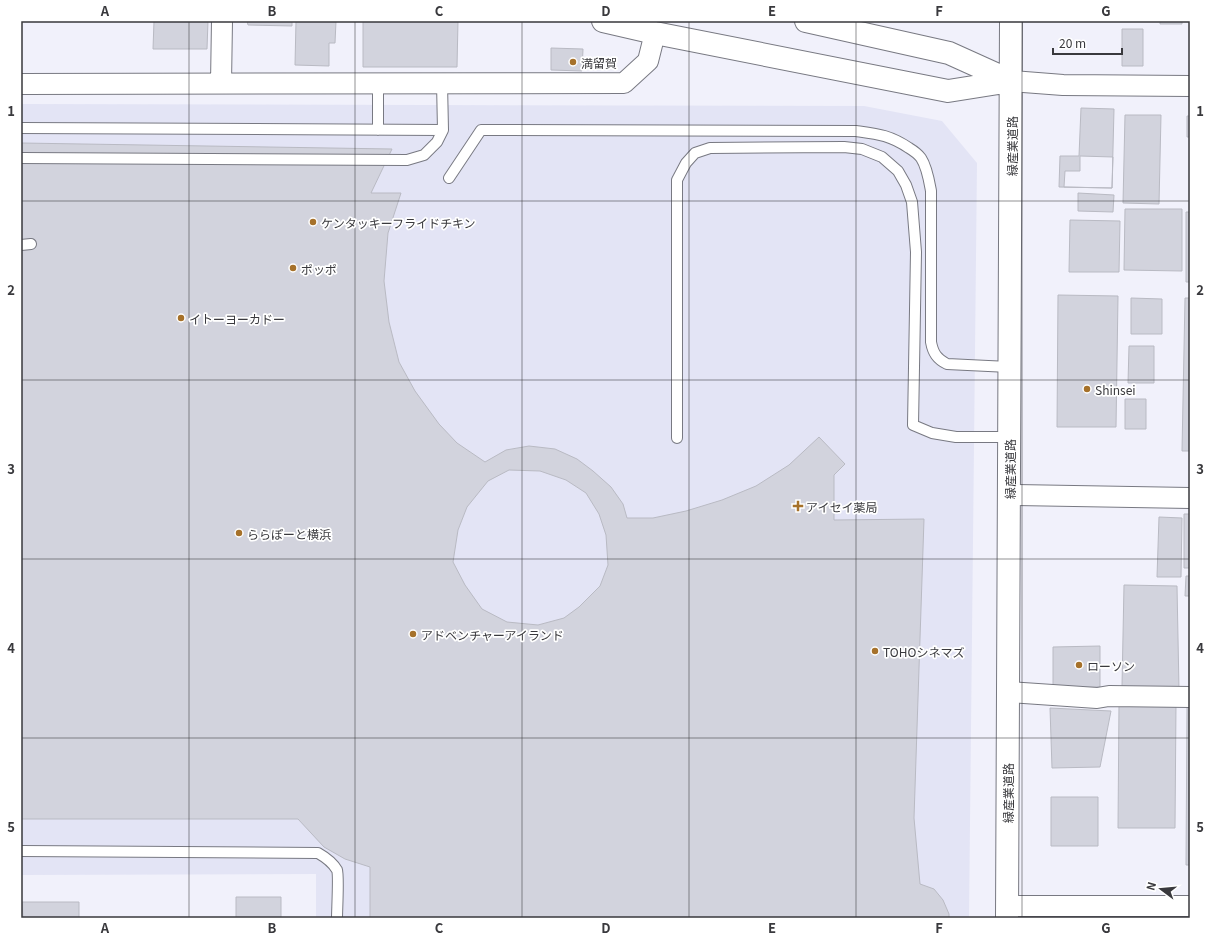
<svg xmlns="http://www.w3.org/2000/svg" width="1211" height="939" viewBox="0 0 1211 939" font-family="Georgia,'Noto Sans JP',serif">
  <rect width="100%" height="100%" fill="#f1f1fb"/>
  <path fill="#e3e4f5" d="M21,104L864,106L942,121L977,163L969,918H316V874L21,875Z"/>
  <path fill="#d2d3dd" stroke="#b9bac3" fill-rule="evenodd" d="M154,21H208L207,49H153Z
    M247,21H292V26L248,25Z
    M296,21H336L335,43H329V66L295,65Z
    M363,21H458L457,67H363Z
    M1160,21H1182V24H1160Z
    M1122,29H1143V66H1122Z
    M551,48L583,49L582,71L551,70Z
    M1081,108L1114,109L1112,188L1059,187L1060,156H1079Z
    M1125,115H1161L1159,204L1123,203Z
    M1187,116H1190V137H1187Z
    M21,143L392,149L371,193H401L388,233L384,281L389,322L399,362L415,391L439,424L457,443L485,462L506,450L529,446L555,449L577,459L593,471L611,487L623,504L627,518H653L686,511L722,500L756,486L789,465L819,437L845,464L834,475V520L924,519L914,818L920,884L934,889L943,900L949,914V918H370V867L345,859L324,847L298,819H21ZM509,470L540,471L566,480L586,493L599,514L606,535L608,565L600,586L579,607L564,618L538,625L507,622L482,609L465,585L453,562L458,530L467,507L488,481Z
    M1080,156L1113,157L1112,188L1064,187L1065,171H1080Z
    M1078,193L1114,195L1113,212L1078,211Z
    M1125,209H1182V271L1124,270Z
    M1186,212H1190V282H1186Z
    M1070,220L1120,221L1119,272H1069Z
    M1058,295L1118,296L1116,427H1057Z
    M1131,298L1162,299V334H1131Z
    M1185,298H1190V451H1182Z
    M1129,346H1154V383H1128Z
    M1125,399H1146V429H1125Z
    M1184,514H1190V568H1184Z
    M1159,517L1182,518L1181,577H1157Z
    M1186,576H1190V596H1185Z
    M1124,585L1177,586L1179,690L1122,686Z
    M1100,646V687L1053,688V647Z
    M1119,703L1176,704L1175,828H1118Z
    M1187,707H1190V865H1186Z
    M1050,708L1111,711L1100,767L1052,768Z
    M1051,797H1098V846H1051Z
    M236,897H281V918H236Z
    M22,902H79V918H23Z"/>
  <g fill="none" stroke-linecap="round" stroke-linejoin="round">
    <defs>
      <path id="service" d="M378,83V130
        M21,128L443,130
        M21,158L407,160L424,155L437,142L443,130L442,83
        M449,178L481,130L856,131C878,134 890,135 909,148C914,151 918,154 921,158C927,167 929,180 931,191V342C933,353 937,359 947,364L1009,367
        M21,245L31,244
        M677,438V180L686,163L695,153L710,148L844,147L862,149L882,157L898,171L906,185L912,202L916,252L913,425L932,433L956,437H1009
        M21,851L318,853C325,857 333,863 337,870C339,875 337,910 337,918"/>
      <path id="minor" d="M1011,81L1063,85L1190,86
        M221,83L222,21
        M21,84L624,83L648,61L655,33
        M1009,495L1190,498
        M1008,692L1097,698L1109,696L1190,697
        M1007,906H1190"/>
      <path id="tertiary" d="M603,21L655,33L948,91L1011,81
        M806,21L949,53L1011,81
        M1007,918L1011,21"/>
    </defs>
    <use href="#service" stroke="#787982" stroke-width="12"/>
    <use href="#minor" stroke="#787982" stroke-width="22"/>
    <use href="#tertiary" stroke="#787982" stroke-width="24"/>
    <use href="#service" stroke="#fff" stroke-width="10"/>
    <use href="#minor" stroke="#fff" stroke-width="20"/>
    <use href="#tertiary" stroke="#fff" stroke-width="22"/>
  </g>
  <path fill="none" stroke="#39393d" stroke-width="1" stroke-opacity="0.55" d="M189,21V918M355,21V918M522,21V918M689,21V918M856,21V918M1022,21V918M21,201H1190M21,380H1190M21,559H1190M21,738H1190"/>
  <g fill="#a6712a" stroke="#fff" stroke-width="1.5">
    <circle cx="573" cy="62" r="4"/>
    <circle cx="313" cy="222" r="4"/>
    <circle cx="293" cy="268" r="4"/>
    <circle cx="181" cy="318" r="4"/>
    <circle cx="1087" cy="389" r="4"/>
    <path d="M796 500h4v4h4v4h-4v4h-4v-4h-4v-4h4z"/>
    <circle cx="239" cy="533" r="4"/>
    <circle cx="413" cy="634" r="4"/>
    <circle cx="875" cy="651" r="4"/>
    <circle cx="1079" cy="665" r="4"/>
  </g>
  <g text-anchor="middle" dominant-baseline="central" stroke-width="3.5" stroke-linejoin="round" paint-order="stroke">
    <g font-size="12" fill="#39393d" stroke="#fff" text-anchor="start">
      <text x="581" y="62">満留賀</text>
      <text x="321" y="222">ケンタッキーフライドチキン</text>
      <text x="301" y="268">ポッポ</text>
      <text x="189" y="318">イトーヨーカドー</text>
      <text x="1095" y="389">Shinsei</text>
      <text x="806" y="506">アイセイ薬局</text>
      <text x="247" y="533">ららぽーと横浜</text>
      <text x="421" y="634">アドベンチャーアイランド</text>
      <text x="883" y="651">TOHOシネマズ</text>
      <text x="1087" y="665">ローソン</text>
    </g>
    <g font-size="12" fill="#39393d" stroke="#fff">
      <text transform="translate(1011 146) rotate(-90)">緑産業道路</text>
      <text transform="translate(1009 469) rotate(-90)">緑産業道路</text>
      <text transform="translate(1007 793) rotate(-90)">緑産業道路</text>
    </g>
  </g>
  <rect width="1211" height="939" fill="none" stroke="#ffffff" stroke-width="44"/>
  <g transform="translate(1161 889) rotate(286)" stroke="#ffffff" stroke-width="3" paint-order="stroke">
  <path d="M0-3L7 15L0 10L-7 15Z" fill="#39393d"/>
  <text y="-6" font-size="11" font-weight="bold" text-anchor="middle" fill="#39393d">N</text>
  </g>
  <path d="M1053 48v6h69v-6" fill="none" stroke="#39393d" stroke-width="2"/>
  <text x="1059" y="48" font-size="12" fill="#39393d" stroke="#ffffff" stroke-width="3" paint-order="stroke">20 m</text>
  <rect x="22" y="22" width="1167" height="895" fill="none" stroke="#39393d" stroke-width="1.5"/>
  <g font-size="13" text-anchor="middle" font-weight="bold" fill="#39393d">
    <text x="105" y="16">A</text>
    <text x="272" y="16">B</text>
    <text x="439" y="16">C</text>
    <text x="606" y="16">D</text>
    <text x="772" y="16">E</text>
    <text x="939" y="16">F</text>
    <text x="1106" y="16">G</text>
    <text x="11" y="116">1</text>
    <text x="1200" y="116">1</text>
    <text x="11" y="295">2</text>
    <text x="1200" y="295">2</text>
    <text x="11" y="474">3</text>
    <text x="1200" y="474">3</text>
    <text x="11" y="653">4</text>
    <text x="1200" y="653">4</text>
    <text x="11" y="832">5</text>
    <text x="1200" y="832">5</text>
    <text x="105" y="933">A</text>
    <text x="272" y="933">B</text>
    <text x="439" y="933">C</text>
    <text x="606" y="933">D</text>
    <text x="772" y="933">E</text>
    <text x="939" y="933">F</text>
    <text x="1106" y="933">G</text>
  </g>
</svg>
